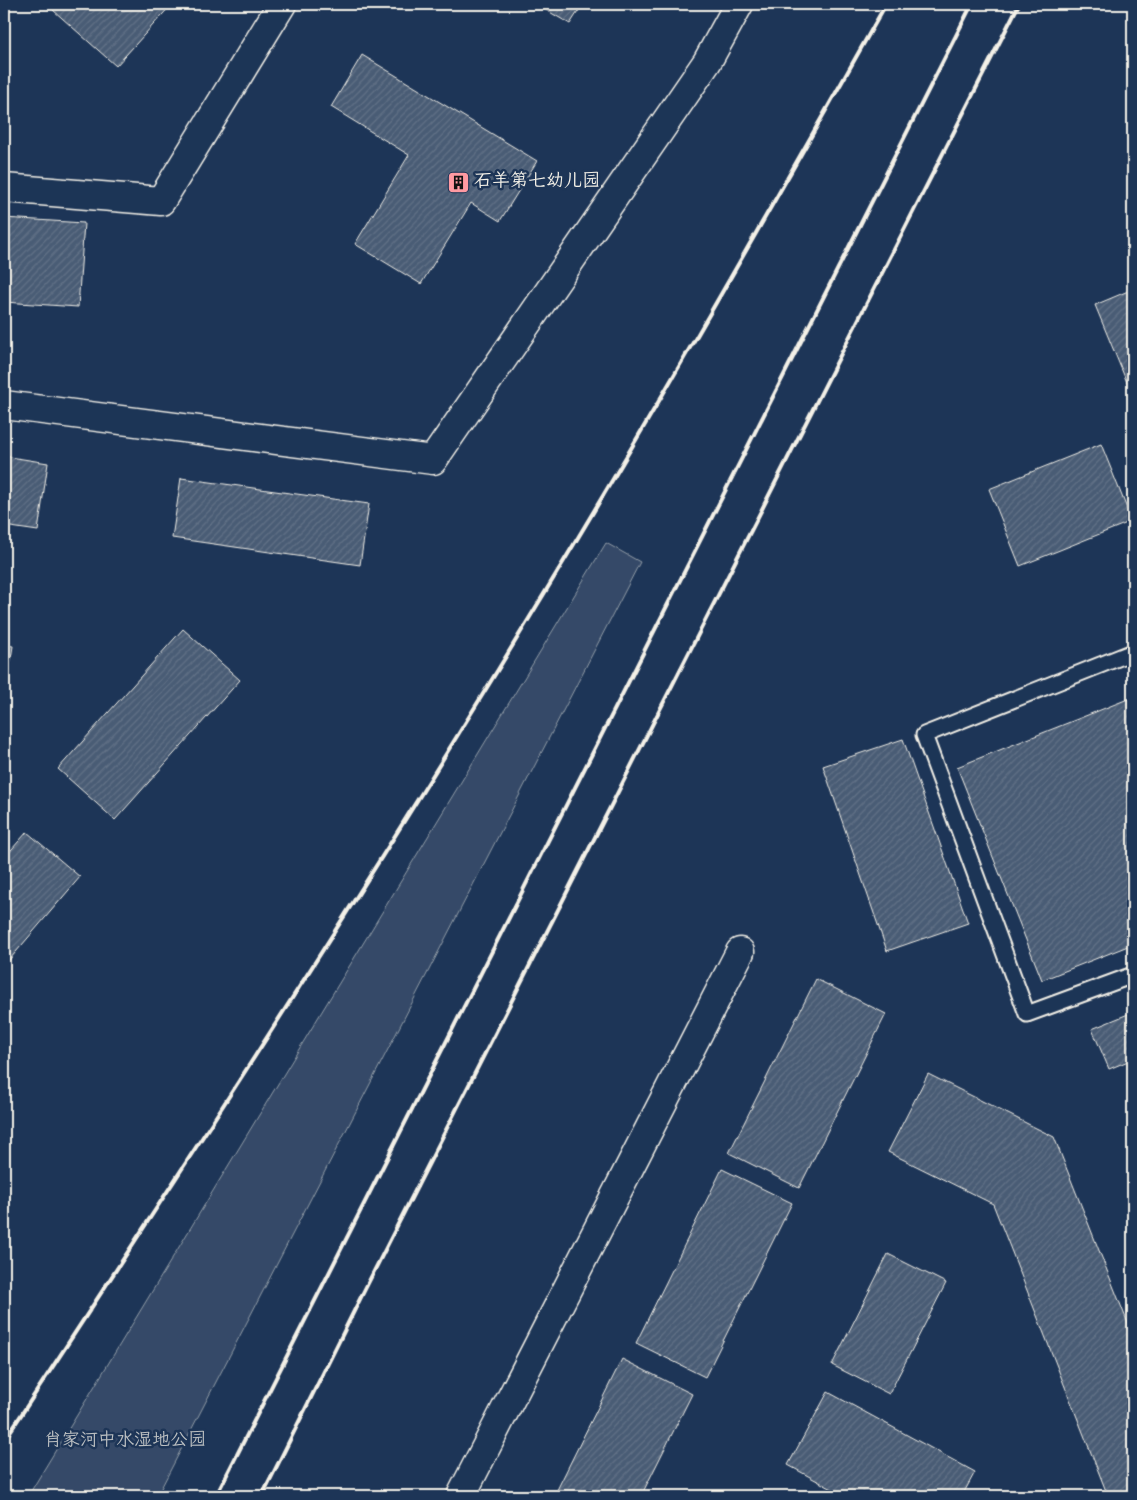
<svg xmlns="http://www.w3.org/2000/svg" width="1137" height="1500" viewBox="0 0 1137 1500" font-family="Dekko,'LXGW WenKai TC',sans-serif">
  <defs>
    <pattern id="building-hatch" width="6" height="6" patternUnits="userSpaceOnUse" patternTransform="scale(1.25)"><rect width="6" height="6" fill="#485b74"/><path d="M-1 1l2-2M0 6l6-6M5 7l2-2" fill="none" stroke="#637388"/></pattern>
  </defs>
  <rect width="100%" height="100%" fill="#1d3557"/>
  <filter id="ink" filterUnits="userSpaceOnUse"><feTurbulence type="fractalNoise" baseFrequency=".02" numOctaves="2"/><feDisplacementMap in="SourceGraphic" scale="10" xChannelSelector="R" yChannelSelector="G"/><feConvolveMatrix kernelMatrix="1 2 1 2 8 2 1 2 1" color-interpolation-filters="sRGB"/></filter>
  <g filter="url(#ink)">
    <path fill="#354a67" stroke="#949ea8" d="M606,543L640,562L157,1496H28Z"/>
    <path fill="url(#building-hatch)" stroke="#f4f1e8" d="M59,4H172L116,66L53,10Z
      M536,4H583L570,24Z
      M362,55L537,161L500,221L471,203L421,284L355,244L409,155L331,107Z
      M4,218L84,223L78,307L4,302Z
      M1133,289V397L1095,305Z
      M1101,444L1132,521L1020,566L989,489Z
      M4,456L48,463L38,531L4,526Z
      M181,478L369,504L360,565L172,538Z
      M183,629L240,680L115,820L58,769Z
      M4,645L13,646L4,704Z
      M1133,697V944L1042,980L957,767Z
      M903,739L968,923L887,951L823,766Z
      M27,832L80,877L4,966V858Z
      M816,979L886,1014L799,1188L729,1153Z
      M1133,1012V1059L1109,1069L1092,1029Z
      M928,1074L1054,1137L1133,1336V1496H1108L993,1204L888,1152Z
      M722,1169L792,1203L705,1377L636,1343Z
      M888,1254L946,1283L889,1394L832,1365Z
      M622,1359L692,1394L641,1496H554Z
      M828,1392L975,1472L962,1496H845L788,1465Z"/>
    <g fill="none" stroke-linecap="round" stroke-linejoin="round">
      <defs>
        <path id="lane" d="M1133,652L924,735L1027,1014L1133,975"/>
        <path id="street" d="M4,188L161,201L282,4
          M4,405L433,460L707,62L739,4"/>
        <path id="secondary" d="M461,1496L740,952"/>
      </defs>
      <use href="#lane" stroke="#f4f1e8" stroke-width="19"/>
      <use href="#street" stroke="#f4f1e8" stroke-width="31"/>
      <use href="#secondary" stroke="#f4f1e8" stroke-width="31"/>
      <use href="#lane" stroke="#1d3557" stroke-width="15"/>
      <use href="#street" stroke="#1d3557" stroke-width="28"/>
      <use href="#secondary" stroke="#1d3557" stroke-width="28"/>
      <path stroke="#f4f1e8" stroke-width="4" d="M4,1441C184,1167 363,893 533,612C655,412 771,208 886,4
        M216,1496L972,4
        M262,1496L365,1289L1019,4"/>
    </g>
  </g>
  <defs>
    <symbol id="building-square" viewBox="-11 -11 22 22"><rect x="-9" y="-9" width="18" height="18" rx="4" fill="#ff9aa2" stroke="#1d3557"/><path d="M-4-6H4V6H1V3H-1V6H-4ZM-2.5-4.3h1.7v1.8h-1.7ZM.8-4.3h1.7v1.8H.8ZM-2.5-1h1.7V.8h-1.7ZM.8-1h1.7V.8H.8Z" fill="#111"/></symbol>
  </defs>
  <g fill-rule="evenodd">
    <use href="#building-square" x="446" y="170" width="25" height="25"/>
  </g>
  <g text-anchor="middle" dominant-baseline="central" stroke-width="5" stroke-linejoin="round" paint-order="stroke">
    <g font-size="18" fill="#f4f1e8" stroke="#1d3557" text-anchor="start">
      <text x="474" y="182">石羊第七幼儿园</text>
    </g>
    <g font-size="18" fill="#bbbfc1" stroke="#1d3557">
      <text x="125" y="1441">肖家河中水湿地公园</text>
    </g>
  </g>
  <rect width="1137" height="1500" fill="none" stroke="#1d3557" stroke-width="20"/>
  <rect x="10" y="10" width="1117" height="1480" fill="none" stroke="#f4f1e8" stroke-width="2" filter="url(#ink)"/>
</svg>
